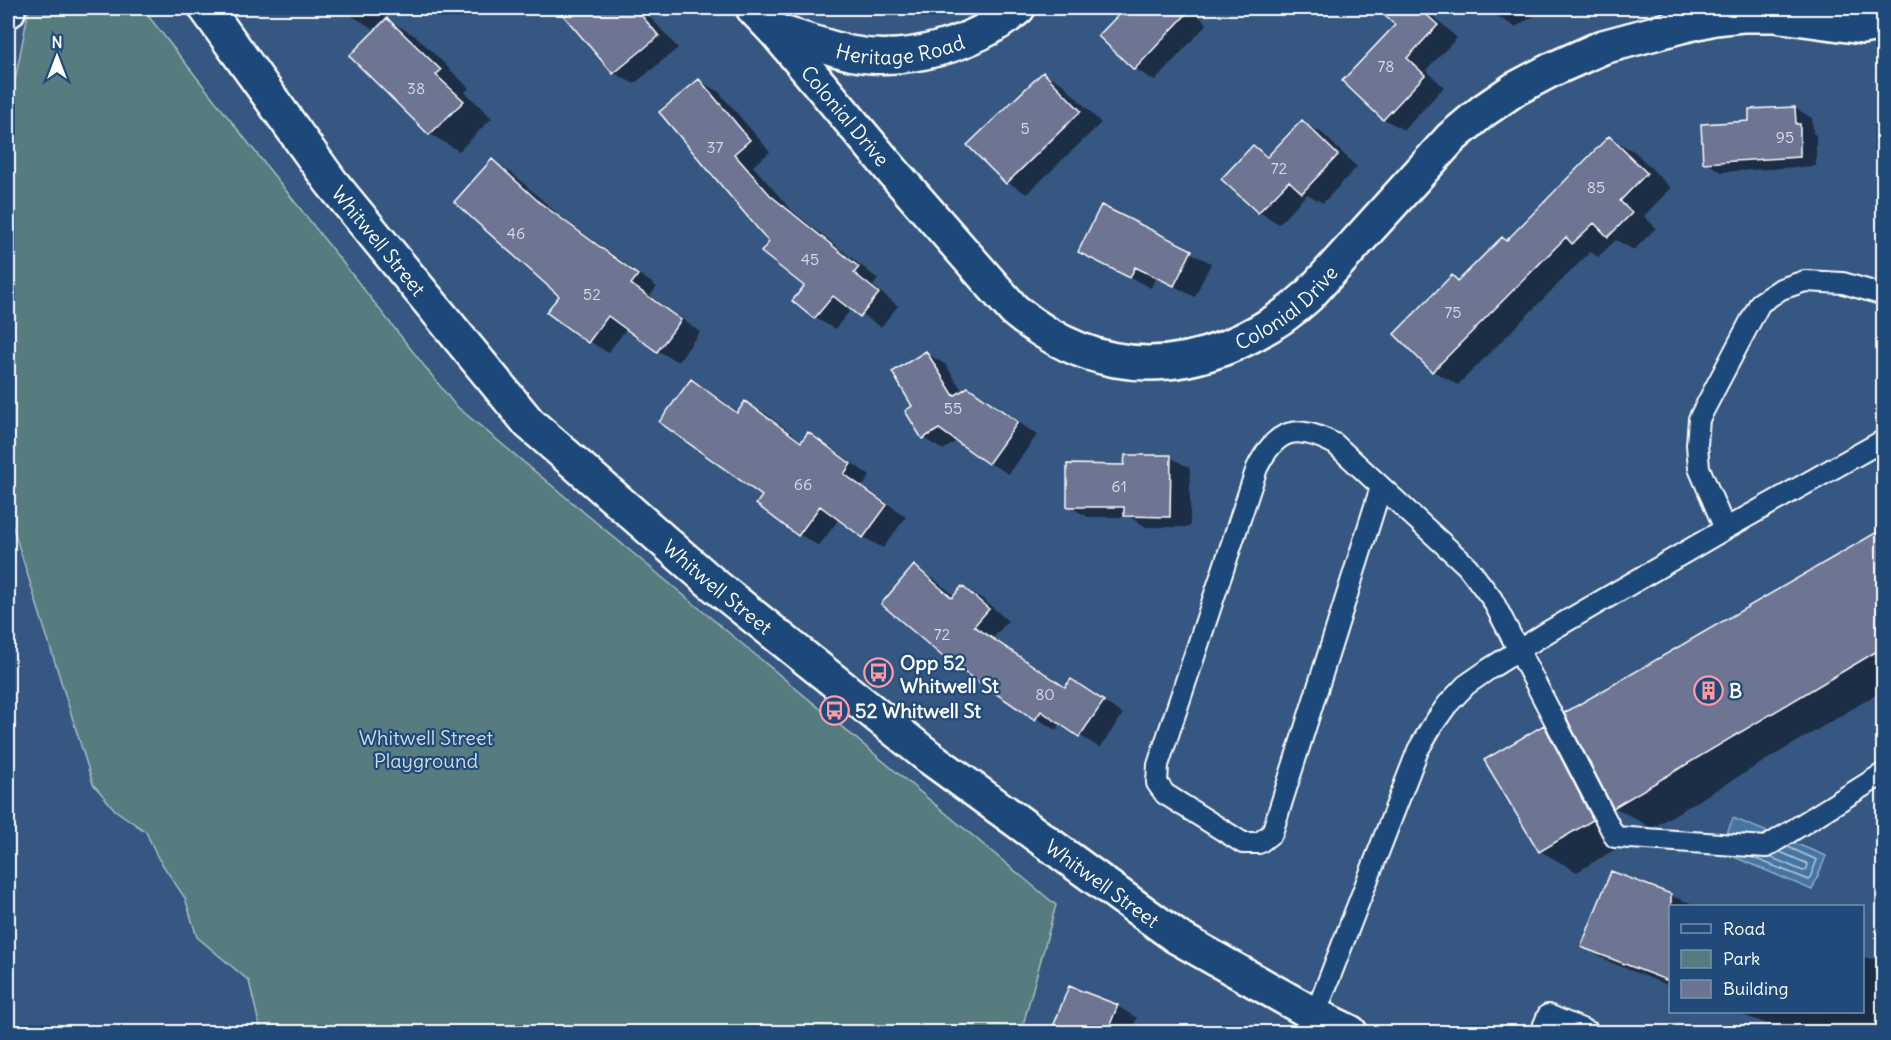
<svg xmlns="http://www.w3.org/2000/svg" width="1891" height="1040" viewBox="0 0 1891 1040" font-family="Delius,sans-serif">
  <rect width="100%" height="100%" fill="#365781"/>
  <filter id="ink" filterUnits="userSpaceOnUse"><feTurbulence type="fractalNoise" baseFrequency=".0167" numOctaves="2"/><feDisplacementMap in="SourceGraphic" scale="12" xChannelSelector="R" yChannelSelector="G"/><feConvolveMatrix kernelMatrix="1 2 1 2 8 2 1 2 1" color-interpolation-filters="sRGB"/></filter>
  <g filter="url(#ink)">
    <path fill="#577b80" stroke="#abbdc0" stroke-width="1.5" d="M29,8H142L455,405L1056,905L1021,1032H261L249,981L197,937L185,898L158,858L146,832L115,810L93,784L8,512V117Z"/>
    <path fill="#4575a2" stroke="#8facc7" stroke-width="1.5" d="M1733,818L1826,856L1812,890L1720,851Z"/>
    <path fill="#0007" d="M340,8H395L374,29L345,12Z
      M559,8H642L678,48L634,84L614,73Z
      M1127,8H1190L1207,24L1155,81L1135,69L1100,36Z
      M1388,8H1425L1457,38L1426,70L1444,87L1404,130L1384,119L1397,25L1383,12Z
      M1491,8H1548L1515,27L1495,15Z
      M388,20L417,37L469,88L465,92L492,118L459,151L430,134L351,56Z
      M1044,73L1064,85L1101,123L1027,194L1007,182Z
      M699,81L719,92L770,152L753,166L791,210L878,279L873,286L898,306L881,327L852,308L835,329L815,318L794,301L806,286L771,242Z
      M1795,108L1812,118L1813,133L1816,135V166L1722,172L1705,162L1751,122Z
      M1302,122L1322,133L1357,167L1323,203L1307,194L1279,224L1259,212L1223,179L1254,147L1270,156Z
      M1610,138L1635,152L1671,188L1644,216L1656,228L1634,250L1616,240L1598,257L1590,252L1458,385L1433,371L1452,276L1460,281L1502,239L1507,241Z
      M492,161L512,173L560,216L657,287L650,296L700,332L678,362L658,351L627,328L608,353L589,341L561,295Z
      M1101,207L1211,263L1195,297L1156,277L1151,288L1080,252Z
      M926,353L946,365L963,392L968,389L988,401L1037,435L1009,474L989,463L958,440L943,450L923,438Z
      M691,381L711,393L739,413L746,403L766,414L803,442L809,434L829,446L870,476L863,486L906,517L883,548L863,537L839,519L819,546L799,534L764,496Z
      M1170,457L1190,468V527H1146L1130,517H1088L1068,506L1126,466Z
      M1884,530V690L1652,828L1614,807Z
      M914,567L934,579L955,596L963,588L983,599L1008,621L993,638L1067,687L1071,681L1123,714L1100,748L1060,723L1056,730L1036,718Z
      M1544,727L1581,748L1629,841L1577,872L1540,851Z
      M1612,873L1698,906H1670V986L1612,963L1583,947Z
      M1862,957L1884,961V1032H1789L1735,1012H1862Z
      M1117,1006L1137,1018L1131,1032H1053Z"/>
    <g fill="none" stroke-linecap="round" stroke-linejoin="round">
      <path stroke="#b5c8da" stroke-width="1.5" d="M1751,857L1809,880L1817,860L1788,847
        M1770,857L1803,871L1806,870L1808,865L1806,863L1780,852"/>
    </g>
    <path fill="#6d7492" stroke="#fff" stroke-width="1.5" d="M557,8H635L659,36L613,74Z
      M1125,8H1192L1134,70L1098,36Z
      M1376,8H1419L1438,25L1407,58L1425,75L1383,120L1342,81L1395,25Z
      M387,18L441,70L436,75L464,101L429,135L349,56Z
      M1043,72L1081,111L1006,184L967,145Z
      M699,79L750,140L734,154L771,196L859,267L854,273L879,293L860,317L833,296L814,319L792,301L804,286L761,252L769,242L659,112Z
      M1795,107L1796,124H1800V157L1703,163L1701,124L1749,121V109Z
      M1302,120L1338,155L1302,193L1289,181L1258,213L1221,179L1253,145L1267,157Z
      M1609,136L1647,173L1620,201L1632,213L1608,237L1594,223L1572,244L1566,237L1432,372L1394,334L1452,275L1458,281L1502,237L1506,241Z
      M492,159L539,202L638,275L631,284L681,320L657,352L608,316L588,343L546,312L559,296L454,202Z
      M1101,205L1192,250L1174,286L1135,267L1130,278L1078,252Z
      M926,351L954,396L968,387L1018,422L988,464L939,429L922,439L905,411L912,406L892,372Z
      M691,379L737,413L745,401L801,442L808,432L851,464L844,474L887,505L863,538L820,506L798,536L756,504L762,496L659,422Z
      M1125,455H1171L1170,517L1124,516V507H1067V464L1124,465Z
      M1884,528V647L1613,808L1564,713Z
      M914,565L952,598L962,586L989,609L974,626L1065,687L1071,679L1104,701L1079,737L1041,711L1035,720L949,662L881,604Z
      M1544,725L1593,820L1539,852L1484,760Z
      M1611,871L1671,894V982L1581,947Z
      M1069,986L1118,1005L1107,1032H1051Z"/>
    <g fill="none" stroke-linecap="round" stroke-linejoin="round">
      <defs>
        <path id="lane" d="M1381,487L1272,833L1259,843H1243L1165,794L1157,783L1158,765L1257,468C1277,428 1296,424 1335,444L1467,566L1492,599L1615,837L1766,847L1884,773
          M1725,529L1699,468L1697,445L1699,419L1760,303L1781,289L1805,281L1843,283L1884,295
          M1315,1015L1418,750L1432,726L1447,705L1466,685L1489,669L1546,633L1725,529L1884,440
          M1541,1032L1548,1015L1589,1032"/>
        <g id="street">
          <path id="s1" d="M753,8L775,31L894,173L1014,310C1078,363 1150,378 1227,347C1258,334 1283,319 1308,296L1451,138L1483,111L1515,89L1551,70L1603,47L1681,26L1715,18L1742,15H1774L1862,27L1884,23"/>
          <path d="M8,11V8"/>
          <path id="s2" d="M775,31C800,38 825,47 850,53C906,65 976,44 1018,8"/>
        </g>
        <g id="secondary">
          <path id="s3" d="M206,8L331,182L529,423L713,584L929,757L1177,937L1315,1015L1350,1032"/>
        </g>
      </defs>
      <use href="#lane" stroke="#fff" stroke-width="24"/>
      <use href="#street" stroke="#fff" stroke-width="38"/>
      <use href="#secondary" stroke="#fff" stroke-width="38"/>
      <use href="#lane" stroke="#1f4a7a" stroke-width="20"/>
      <use href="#street" stroke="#1f4a7a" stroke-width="33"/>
      <use href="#secondary" stroke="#1f4a7a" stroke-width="33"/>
    </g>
  </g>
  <defs>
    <symbol id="bus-ring" viewBox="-11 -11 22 22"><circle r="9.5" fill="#1f4a7a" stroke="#ff9aa2" stroke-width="1.5"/><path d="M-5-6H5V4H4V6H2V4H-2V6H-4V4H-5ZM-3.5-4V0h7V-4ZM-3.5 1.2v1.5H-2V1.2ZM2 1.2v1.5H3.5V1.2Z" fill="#ff9aa2"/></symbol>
    <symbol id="building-ring" viewBox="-11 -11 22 22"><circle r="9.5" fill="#1f4a7a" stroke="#ff9aa2" stroke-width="1.5"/><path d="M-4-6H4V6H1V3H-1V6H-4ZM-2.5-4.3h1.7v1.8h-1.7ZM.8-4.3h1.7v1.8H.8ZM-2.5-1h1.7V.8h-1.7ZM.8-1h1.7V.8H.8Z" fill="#ff9aa2"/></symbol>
  </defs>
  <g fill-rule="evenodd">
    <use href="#bus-ring" x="862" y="656" width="33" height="33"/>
    <use href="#building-ring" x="1692" y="674" width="33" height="33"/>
    <use href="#bus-ring" x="818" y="694" width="33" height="33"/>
  </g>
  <g text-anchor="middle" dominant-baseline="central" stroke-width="4.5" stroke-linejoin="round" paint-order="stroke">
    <g font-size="16" fill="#dadce4">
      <text x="1386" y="66">78</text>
      <text x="416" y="88">38</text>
      <text x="1025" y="128">5</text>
      <text x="1785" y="137">95</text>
      <text x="715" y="147">37</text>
      <text x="1279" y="168">72</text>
      <text x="1596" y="187">85</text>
      <text x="516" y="233">46</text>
      <text x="810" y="259">45</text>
      <text x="592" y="294">52</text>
      <text x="1453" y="312">75</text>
      <text x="953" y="408">55</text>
      <text x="803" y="484">66</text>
      <text x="1119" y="486">61</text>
      <text x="942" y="634">72</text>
      <text x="1045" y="694">80</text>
    </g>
    <g font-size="20" fill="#fff" stroke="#1f4a7a">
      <text stroke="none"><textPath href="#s2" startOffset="129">Heritage Road</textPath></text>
      <text stroke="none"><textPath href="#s1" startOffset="142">Colonial Drive</textPath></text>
      <text stroke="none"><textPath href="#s3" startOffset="290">Whitwell Street</textPath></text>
      <text stroke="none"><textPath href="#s1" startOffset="699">Colonial Drive</textPath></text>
      <text stroke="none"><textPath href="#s3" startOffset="776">Whitwell Street</textPath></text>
      <text stroke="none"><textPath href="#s3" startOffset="1262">Whitwell Street</textPath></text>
    </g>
    <g font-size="20" font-weight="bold" fill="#fff" stroke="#1f4a7a" text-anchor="start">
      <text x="900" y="662">Opp 52<tspan x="900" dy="23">Whitwell St</tspan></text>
      <text x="1729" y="690">B</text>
      <text x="855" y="710">52 Whitwell St</text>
    </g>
    <g font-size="20" fill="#d5dedf" stroke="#1f4a7a">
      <text x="426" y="737">Whitwell Street<tspan x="426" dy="23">Playground</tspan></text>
    </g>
  </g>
  <rect width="1891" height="1040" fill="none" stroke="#1f4a7a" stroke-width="30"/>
  <rect x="15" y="15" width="1861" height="1010" fill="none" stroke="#fff" stroke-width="2" filter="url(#ink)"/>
  <rect x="1669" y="905" width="195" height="108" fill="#1f4a7a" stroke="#7992af" stroke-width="1.5"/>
  <rect x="1681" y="924" width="30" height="9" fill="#1f4a7a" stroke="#7992af" stroke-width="1.5"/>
  <text x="1723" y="935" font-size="18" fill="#ffffff">Road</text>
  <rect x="1681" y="950" width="30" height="18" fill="#577b80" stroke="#7992af" stroke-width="1.5"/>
  <text x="1723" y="965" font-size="18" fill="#ffffff">Park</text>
  <rect x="1681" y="980" width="30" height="18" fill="#6d7492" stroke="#7992af" stroke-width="1.5"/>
  <text x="1723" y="995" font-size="18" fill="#ffffff">Building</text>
  <g transform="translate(57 57)" stroke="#1f4a7a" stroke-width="4.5" paint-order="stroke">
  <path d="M0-4.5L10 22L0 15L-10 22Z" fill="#ffffff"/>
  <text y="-9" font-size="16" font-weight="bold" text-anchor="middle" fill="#ffffff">N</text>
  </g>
</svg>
